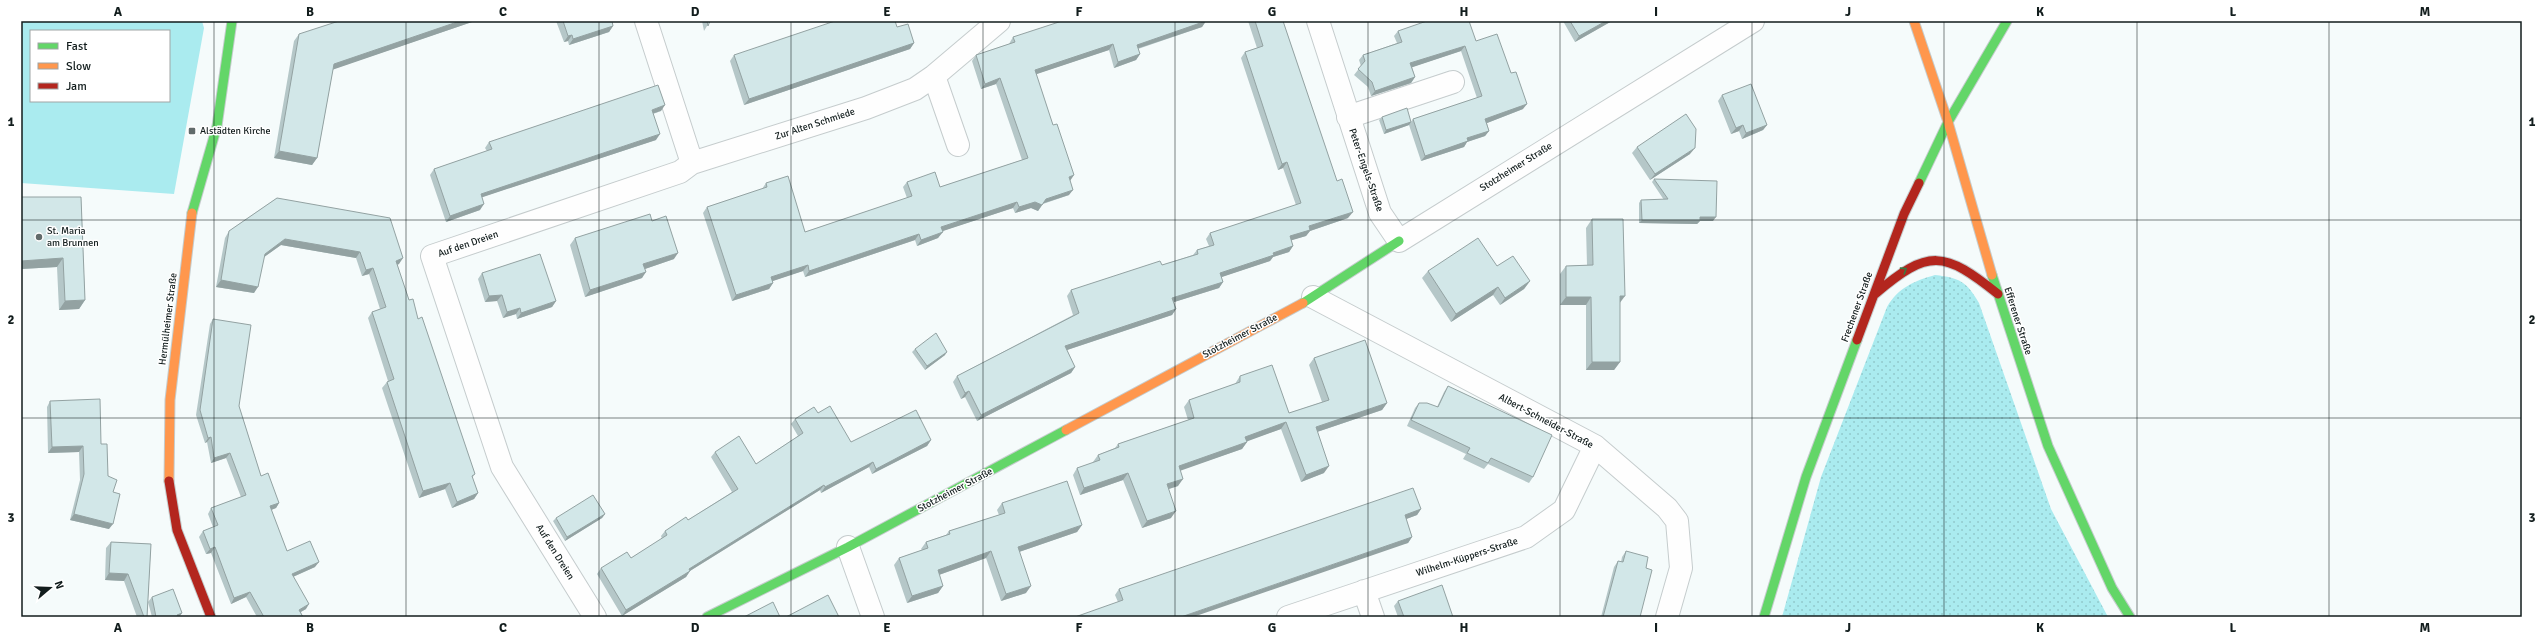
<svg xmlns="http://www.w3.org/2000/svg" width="2543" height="638" viewBox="0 0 2543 638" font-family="Signika,sans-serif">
  <defs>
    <pattern id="park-dots" width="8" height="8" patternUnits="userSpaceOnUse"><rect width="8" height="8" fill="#aaebef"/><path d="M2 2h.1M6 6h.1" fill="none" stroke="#91c9cc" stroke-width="1.8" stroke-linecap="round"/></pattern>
  </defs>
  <rect width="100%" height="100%" fill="#f5fbfb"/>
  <path fill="#aaebef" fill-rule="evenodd" d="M21,21H202L204,28L174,194L21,183ZM31,31H169V101H31Z"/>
  <path fill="url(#park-dots)" d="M1935,275C1960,278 1966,281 1979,303L2051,509L2108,617H1782L1821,477L1887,307C1898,288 1914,281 1935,275Z"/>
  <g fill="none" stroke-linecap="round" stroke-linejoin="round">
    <defs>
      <path id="street" d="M646,21L692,163
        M1318,21L1380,213L1399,241L1753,21
        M934,76L958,145
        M1348,117L1453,82
        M1313,297L1595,446L1667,508L1677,521L1681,568L1667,617
        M848,547L873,617
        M1364,591L1373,617
        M595,617L502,467L432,256L680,172L692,163L866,108L915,89L934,76L999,21
        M1288,617L1526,537L1564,510L1595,446"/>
      <path id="fast" d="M1919,183L1948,122L2007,21
        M192,213L217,126L232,21
        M1992,275L2048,446L2112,588L2130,617
        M1303,303L1399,241
        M707,617L848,547L1066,430
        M1764,617L1806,477L1857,340"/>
      <path id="slow" d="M1914,21L1948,122L1992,275
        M1066,430L1303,303
        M169,481L170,400L192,213"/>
      <path id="jam" d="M1875,294C1929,248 1944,251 1998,294
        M1857,340L1904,214L1919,183
        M169,481L177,530L211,617"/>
    </defs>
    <use href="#street" stroke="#c5cccd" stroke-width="24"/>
    <use href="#fast" stroke="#c5cccd" stroke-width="11"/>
    <use href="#slow" stroke="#c5cccd" stroke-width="11"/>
    <use href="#jam" stroke="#c5cccd" stroke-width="11"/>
    <use href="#street" stroke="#fefefe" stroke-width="22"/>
    <use href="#fast" stroke="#63d668" stroke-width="9"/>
    <use href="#slow" stroke="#ff974d" stroke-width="9"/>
    <use href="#jam" stroke="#b3261e" stroke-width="9"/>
  </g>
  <path fill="#b5c7c8" d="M556,21H612L613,26L609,32L569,45L568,41L564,42Z
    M702,21H710L704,31Z
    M1206,21L1202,27L1138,49L1140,54L1136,60L1114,68L1109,50L1036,74L1070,181L1069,195L1043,204L1038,211L1031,208L1015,213L1013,208L942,231L938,238L917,246L915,240L805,277L803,271L772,281L773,283L769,289L732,301L703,213L707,207L762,189L766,183L805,232L907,198L903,187L907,182L940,187L1022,160L996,84L981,89L972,61L976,55L1009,44L1013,37Z
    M1248,21H1283L1348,218L1310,231L1306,236L1291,240L1293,246L1289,252L1273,257L1270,261L1221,277L1223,282L1219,288L1174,302L1176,309L1172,315L1067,350L1075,367L1071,373L977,421L965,397L961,399L953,382L957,376L1073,315L1067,296L1071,290L1162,265L1193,255L1197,250L1209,246L1206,239L1210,233L1296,205L1283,168L1278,170L1241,58L1245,52L1257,48Z
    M1563,21H1612L1575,42Z
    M472,22L333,69L317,158L312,165L274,158L294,41L299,34Z
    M897,27L914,43L910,49L744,105L730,61L734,55Z
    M1398,31L1476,41L1523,109L1487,123L1489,131L1485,136L1467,142L1464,147L1421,161L1409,125L1384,134L1379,120L1382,117L1411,122L1413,119L1477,98L1461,51L1412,67L1415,77L1411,83L1371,96L1368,87L1354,75L1361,66L1359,60L1363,55L1397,43L1394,36Z
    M1722,95L1767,125L1763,130L1742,139L1739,131L1731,134L1718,101Z
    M661,111L653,114L656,140L482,197L480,210L446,222L430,175L434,169L487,151L485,148L489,142Z
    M1637,147L1690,154L1650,180L1632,153Z
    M1654,179L1713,221H1700L1697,224L1639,223V203L1641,200H1664L1652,182Z
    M21,197H81L85,300L79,309L59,310L57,267L21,269Z
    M277,198L399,264L397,265L409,300L418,319L475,474L472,478L478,493L474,499L452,508L445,489L419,498L382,388L387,382L388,381L368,318L372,312L380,309L369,274L362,276L356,258L281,245L264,257L254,293L216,287L225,238L229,231Z
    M1592,219L1620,303V362L1614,370H1586V305H1560V274L1566,266L1587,265L1586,228Z
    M652,221L674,259L645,269L642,278L585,297L570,245L575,238Z
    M1497,266L1530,281L1524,289L1500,305L1493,295L1451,322L1422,278L1428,271Z
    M482,273L556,301L552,307L517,319L516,314L503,318L497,301L485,302L478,279Z
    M213,319L239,406L261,476L279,503L276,508L271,510L287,551L315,567L293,577L306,609L301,612L303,617H257L246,597L231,604L211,553L206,554L199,537L203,531L213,527L208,514L211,508L241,497L226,458L211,463L207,442L205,443L196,415L210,324Z
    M915,349L945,355L925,370L912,352Z
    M1314,358L1387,403L1382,410L1317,432L1324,473L1301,482L1281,429L1246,441L1247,442L1242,449L1180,470L1178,486L1169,489L1171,518L1142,528L1123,480L1080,495L1073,475L1077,468L1093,463V462L1098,455L1115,448L1118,444L1188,420L1184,407L1189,400L1235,384L1240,376L1289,413L1322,402L1309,365Z
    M1448,386L1533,477L1529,483L1488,464L1484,469L1463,459L1466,454L1407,426L1415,408L1419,403L1437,407L1444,392Z
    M50,401L101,444L108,476L113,492L109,529L70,520L80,480L79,452L48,453L47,407Z
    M818,413L851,442L931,440L927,446L872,474L869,467L821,493L820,490L690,571L686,577L622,616L597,574L601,568L631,558L662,539L661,536L665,531L688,520L732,492L711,457L715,452L756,464L798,436L791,424L795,419Z
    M1002,503L1082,525L1077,532L1019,552L1026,593L1001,601L986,558L939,575L943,586L938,593L907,603L894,565L899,558L922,550L921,549L926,542L946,535L949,531L999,515L997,510Z
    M1421,509L1417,515L1406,519L1412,537L1408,543L1118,602L1115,595L1119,589Z
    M605,514L602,518L565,541L553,521L556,518Z
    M111,542L151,544L147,617H137L124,581L105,580L106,548Z
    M1626,551L1646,568L1640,617H1601L1614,567L1618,561L1621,562L1622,557Z
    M152,597L182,613L179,617H152L148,602Z
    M1398,601L1453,617H1398L1394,606Z"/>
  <path fill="#93a2a2" d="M460,21H473L472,22L329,71L334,64Z
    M1206,21L1202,27L1133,50L1137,45Z
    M1606,21H1612L1575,42L1579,36Z
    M613,26L609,32L569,45L573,39Z
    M572,35L568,41L564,42L568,36Z
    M914,43L910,49L744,105L749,99Z
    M1113,44L1109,50L1031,76L1035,70Z
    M1465,46L1461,51L1407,69L1410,63Z
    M1140,54L1136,60L1114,68L1118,62Z
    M1415,77L1411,83L1371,96L1375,91Z
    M1000,78L996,84L981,89L985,84Z
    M1527,104L1523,109L1482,125L1485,119Z
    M665,105L661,111L648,115L652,110Z
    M1411,122L1409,125L1384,134L1386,130Z
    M1743,125L1739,131L1731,134L1736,128Z
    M1767,125L1763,130L1742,139L1746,133Z
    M1489,131L1485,136L1467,142L1464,147L1421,161L1425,156L1467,138Z
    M660,134L656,140L477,199L481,194Z
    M1695,148L1690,154L1650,180L1655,174Z
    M279,151L317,158L312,165L274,158Z
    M1287,162L1283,168L1278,170L1282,164Z
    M1074,175L1070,181L1069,177Z
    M1073,190L1069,195L1041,204L1046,199Z
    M1017,202L1013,208L937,233L941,227Z
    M1035,202L1042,205L1038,211L1031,208L1015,213L1019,207Z
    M484,204L480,210L446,222L450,216Z
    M1353,212L1348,218L1310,231L1306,236L1286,242L1290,236L1309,226Z
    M1700,217H1716L1713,221H1700L1697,224L1639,223L1642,220Z
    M943,232L938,238L917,246L921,240Z
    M919,234L915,240L805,277L809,271Z
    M285,239L360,252L356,258L281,245L260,260L265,254Z
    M1293,246L1289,252L1273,257L1270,261L1216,279L1220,273L1273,253Z
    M678,253L674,259L639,271L643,264Z
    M63,258L57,267L21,269V261Z
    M403,258L399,264L391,267L396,261Z
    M808,265L803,271L767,283L771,277Z
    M373,268L369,274L362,276L366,270Z
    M646,272L642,278L585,297L590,290Z
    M221,280L258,287L254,293L216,287Z
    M1530,281L1524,289L1500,305L1505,298Z
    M1223,282L1219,288L1168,304L1172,298Z
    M773,283L769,289L732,301L736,295Z
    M1498,287L1493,295L1451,322L1456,314Z
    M502,295L497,301L485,302L489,296Z
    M1620,296H1625L1619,304Z
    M1566,297H1591L1586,305H1560Z
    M85,300L79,309L59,310L65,301Z
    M556,301L552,307L517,319L521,313Z
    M520,308L516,314L503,318L507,312Z
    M1176,309L1172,315L1061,352L1065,346Z
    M947,352L945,355L925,370L927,366Z
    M1592,362H1620L1614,370H1586Z
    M1075,367L1071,373L977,421L981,415Z
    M969,391L965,397L961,399L965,393Z
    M1387,403L1382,410L1311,434L1316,427Z
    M1286,422L1281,429L1240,444L1245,437Z
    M211,437L207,442L205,443L208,438Z
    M931,440L927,446L872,474L876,469Z
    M1247,442L1242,449L1174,473L1179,466Z
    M83,446L79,452L48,453L52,447Z
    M230,453L226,458L211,463L214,458Z
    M873,462L869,467L821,493L825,487Z
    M1329,466L1324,473L1301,482L1306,475Z
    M1128,473L1123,480L1080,495L1084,488Z
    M1183,479L1178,486L1162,491L1167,484Z
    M450,483L445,489L419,498L423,491Z
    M824,485L820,490L685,574L689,569Z
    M478,493L474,499L452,508L457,502Z
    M279,503L276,508L266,512L270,506Z
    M1421,509L1417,515L1401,521L1405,515Z
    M1176,511L1171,518L1142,528L1147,521Z
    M74,514L113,524L109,529L70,520Z
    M605,514L602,518L565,541L567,537Z
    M1082,525L1077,532L1013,554L1018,547Z
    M1412,537L1408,543L1193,617H1181Z
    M215,547L211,553L206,554L210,549Z
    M991,551L986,558L933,577L938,570Z
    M319,562L315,567L288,579L292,574Z
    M690,571L686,577L622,616L626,610Z
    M109,573L128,574L124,581L105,580Z
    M943,586L938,593L907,603L912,596Z
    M1031,586L1026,593L1001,601L1006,594Z
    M250,592L246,597L231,604L234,598Z
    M309,604L306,609L295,615L299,610Z
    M182,613L179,617H175L177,615Z"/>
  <path fill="#d2e7e8" stroke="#93a2a2" d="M339,21H460L334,64L317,158L279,151L299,34Z
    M563,21H612L613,26L573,39L572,35L568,36Z
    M707,21H710L708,26Z
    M835,21H895L897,27L908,24L914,43L749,99L734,55Z
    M1062,21H1206L1137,45L1140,54L1118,62L1113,44L1035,70L1053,125L1057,124L1074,175L1069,177L1073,190L1046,199L1042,205L1035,202L1019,207L1017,202L941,227L943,232L921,240L919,234L809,271L808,265L771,277L773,283L736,295L707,207L767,187L766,183L788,176L805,232L912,196L907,182L935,172L940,187L1028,158L1000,78L985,84L976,55L1015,42L1013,37Z
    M1255,21H1283L1337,181L1342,179L1353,212L1309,226L1310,230L1290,236L1293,246L1273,253L1274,255L1220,273L1223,282L1172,298L1176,309L1065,346L1075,367L981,415L969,391L965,393L957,376L1079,313L1071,290L1160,261L1162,265L1198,254L1197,250L1214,245L1210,233L1301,203L1287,162L1282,164L1245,52L1263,46Z
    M1427,21H1469L1476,41L1497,34L1511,73L1516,72L1527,104L1485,119L1489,131L1467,138L1468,141L1425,156L1413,119L1482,96L1465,46L1410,63L1415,77L1375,91L1372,82L1358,69L1365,61L1363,55L1402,42L1398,31L1421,23Z
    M1570,21H1606L1579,36Z
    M1751,84L1767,125L1746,133L1743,125L1736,128L1722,95Z
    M658,85L665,105L652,110L660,134L481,194L484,204L450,216L434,169L492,149L489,142Z
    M1407,108L1411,122L1386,130L1382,117Z
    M1686,114L1696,129L1695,148L1655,174L1637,147Z
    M1654,179L1717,181L1716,217H1700V220H1642L1641,200L1668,199Z
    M21,197H81L85,300L65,301L63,258L21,261Z
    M277,198L390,218L403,258L396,261L409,300L413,299L418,319L422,317L475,474L472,476L478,493L457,502L450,483L423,491L387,382L394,379L372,312L386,307L373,268L366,270L360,252L285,239L265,254L258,287L221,280L229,231Z
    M650,214L652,221L666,216L678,253L643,264L646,272L590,290L575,238Z
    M1592,219H1623L1625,296H1620V362H1592L1591,297H1566V266L1593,265Z
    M1478,238L1497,266L1513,256L1530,281L1505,298L1498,287L1456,314L1428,271Z
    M540,254L556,301L521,313L520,308L507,312L502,295L489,296L482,273Z
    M213,319L251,325L239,406L261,476L268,473L279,503L270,506L287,551L310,541L319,562L292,574L309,604L299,610L303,617H264L250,592L234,598L215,547L210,549L203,531L218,525L211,508L246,495L230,453L214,458L211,437L208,438L200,410Z
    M936,333L947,352L927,366L915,349Z
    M1365,340L1387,403L1316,427L1329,466L1306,475L1286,422L1245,437L1247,442L1179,466L1183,479L1167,484L1176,511L1147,521L1128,473L1084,488L1077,468L1100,460L1098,455L1119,447L1118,444L1194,418L1189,400L1240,382V376L1272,365L1289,413L1329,400L1314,358Z
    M1448,386L1552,435L1533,477L1491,458L1488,463L1467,453L1470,448L1411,420L1419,403H1427L1438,407Z
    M100,399L101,444H107L108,476L117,480L113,492L120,494L113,524L74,514L84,474L83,446L52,447L50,401Z
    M830,406L851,442L916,410L931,440L876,469L873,462L825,487L824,485L689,569L690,571L626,610L601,568L627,552L631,558L667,535L665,531L686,517L688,520L738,489L715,452L739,436L756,464L803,433L795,419L814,407L818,413Z
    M1067,481L1082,525L1018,547L1031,586L1006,594L991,551L938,570L943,586L912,596L899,558L928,548L926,542L950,534L949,531L1005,513L1002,503Z
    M1413,488L1421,509L1405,515L1412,537L1181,617H1075L1123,600L1119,589Z
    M593,495L605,514L567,537L556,518Z
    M111,542L151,544L147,617H144L128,574L109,573Z
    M1626,551L1648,557L1646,568L1652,570L1640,617H1603L1618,561L1623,562Z
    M1442,585L1453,617H1404L1398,601Z
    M173,589L182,613L177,615L178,617H156L152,597Z
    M828,595L839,617H786Z
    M773,602L780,617H744Z"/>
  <defs><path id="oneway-chevron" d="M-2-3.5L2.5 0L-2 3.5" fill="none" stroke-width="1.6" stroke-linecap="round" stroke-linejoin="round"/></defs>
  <use stroke="#3a7a42" href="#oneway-chevron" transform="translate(1904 270) rotate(-33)"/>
  <path fill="none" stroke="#121d1d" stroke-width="1" stroke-opacity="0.55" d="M214,21V617M406,21V617M599,21V617M791,21V617M983,21V617M1175,21V617M1368,21V617M1560,21V617M1752,21V617M1944,21V617M2137,21V617M2329,21V617M21,220H2522M21,418H2522"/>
  <g fill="#616b6b" stroke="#fff" stroke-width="1.5">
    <rect x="188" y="127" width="8" height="8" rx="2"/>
    <circle cx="39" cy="237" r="4"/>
  </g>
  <g text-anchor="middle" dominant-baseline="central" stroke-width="3" stroke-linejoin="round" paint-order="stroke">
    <g font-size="10" fill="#121d1d" stroke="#fff">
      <text transform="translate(815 124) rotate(-18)">Zur Alten Schmiede</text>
      <text transform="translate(1516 167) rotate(-32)">Stotzheimer Straße</text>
      <text transform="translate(1366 170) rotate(71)">Peter-Engels-Straße</text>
      <text transform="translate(468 244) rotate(-19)">Auf den Dreien</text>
      <text transform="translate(1857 307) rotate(-70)">Frechener Straße</text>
      <text transform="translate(168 319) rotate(-83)">Hermülheimer Straße</text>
      <text transform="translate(2018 321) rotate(72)">Efferener Straße</text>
      <text transform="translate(1240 336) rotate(-28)">Stotzheimer Straße</text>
      <text transform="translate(1546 421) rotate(28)">Albert-Schneider-Straße</text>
      <text transform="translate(955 490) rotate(-28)">Stotzheimer Straße</text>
      <text transform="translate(555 552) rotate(58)">Auf den Dreien</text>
      <text transform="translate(1467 557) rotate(-18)">Wilhelm-Küppers-Straße</text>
    </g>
    <g font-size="10" fill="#121d1d" stroke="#fff" text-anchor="start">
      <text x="200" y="131">Alstädten Kirche</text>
      <text x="47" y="231">St. Maria<tspan x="47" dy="12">am Brunnen</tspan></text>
    </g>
  </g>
  <rect width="2543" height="638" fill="none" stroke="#ffffff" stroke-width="44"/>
  <rect x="30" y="30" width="140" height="72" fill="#ffffff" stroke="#a0a5a5"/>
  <rect x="38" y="43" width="20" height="6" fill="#63d668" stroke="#a0a5a5"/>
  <text x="66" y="50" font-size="12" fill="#121d1d">Fast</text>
  <rect x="38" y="63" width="20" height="6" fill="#ff974d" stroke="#a0a5a5"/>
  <text x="66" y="70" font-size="12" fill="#121d1d">Slow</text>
  <rect x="38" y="83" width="20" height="6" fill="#b3261e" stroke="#a0a5a5"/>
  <text x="66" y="90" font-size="12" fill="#121d1d">Jam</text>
  <g transform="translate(50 588) rotate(71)" stroke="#ffffff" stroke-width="3" paint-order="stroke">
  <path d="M0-3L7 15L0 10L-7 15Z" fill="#121d1d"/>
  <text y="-6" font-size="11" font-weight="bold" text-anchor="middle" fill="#121d1d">N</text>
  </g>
  <rect x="22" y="22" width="2499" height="594" fill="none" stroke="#121d1d" stroke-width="1.5"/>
  <g font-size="13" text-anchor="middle" font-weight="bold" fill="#121d1d">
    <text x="118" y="16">A</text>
    <text x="310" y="16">B</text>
    <text x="503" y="16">C</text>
    <text x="695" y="16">D</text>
    <text x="887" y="16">E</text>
    <text x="1079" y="16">F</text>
    <text x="1272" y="16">G</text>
    <text x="1464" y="16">H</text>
    <text x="1656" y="16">I</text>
    <text x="1848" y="16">J</text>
    <text x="2040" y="16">K</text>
    <text x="2233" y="16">L</text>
    <text x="2425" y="16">M</text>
    <text x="11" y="126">1</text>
    <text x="2532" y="126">1</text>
    <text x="11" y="324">2</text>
    <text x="2532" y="324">2</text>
    <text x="11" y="522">3</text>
    <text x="2532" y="522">3</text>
    <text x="118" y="632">A</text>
    <text x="310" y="632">B</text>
    <text x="503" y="632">C</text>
    <text x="695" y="632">D</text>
    <text x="887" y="632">E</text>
    <text x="1079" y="632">F</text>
    <text x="1272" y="632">G</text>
    <text x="1464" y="632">H</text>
    <text x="1656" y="632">I</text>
    <text x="1848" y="632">J</text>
    <text x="2040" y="632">K</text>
    <text x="2233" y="632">L</text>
    <text x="2425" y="632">M</text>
  </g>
</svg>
